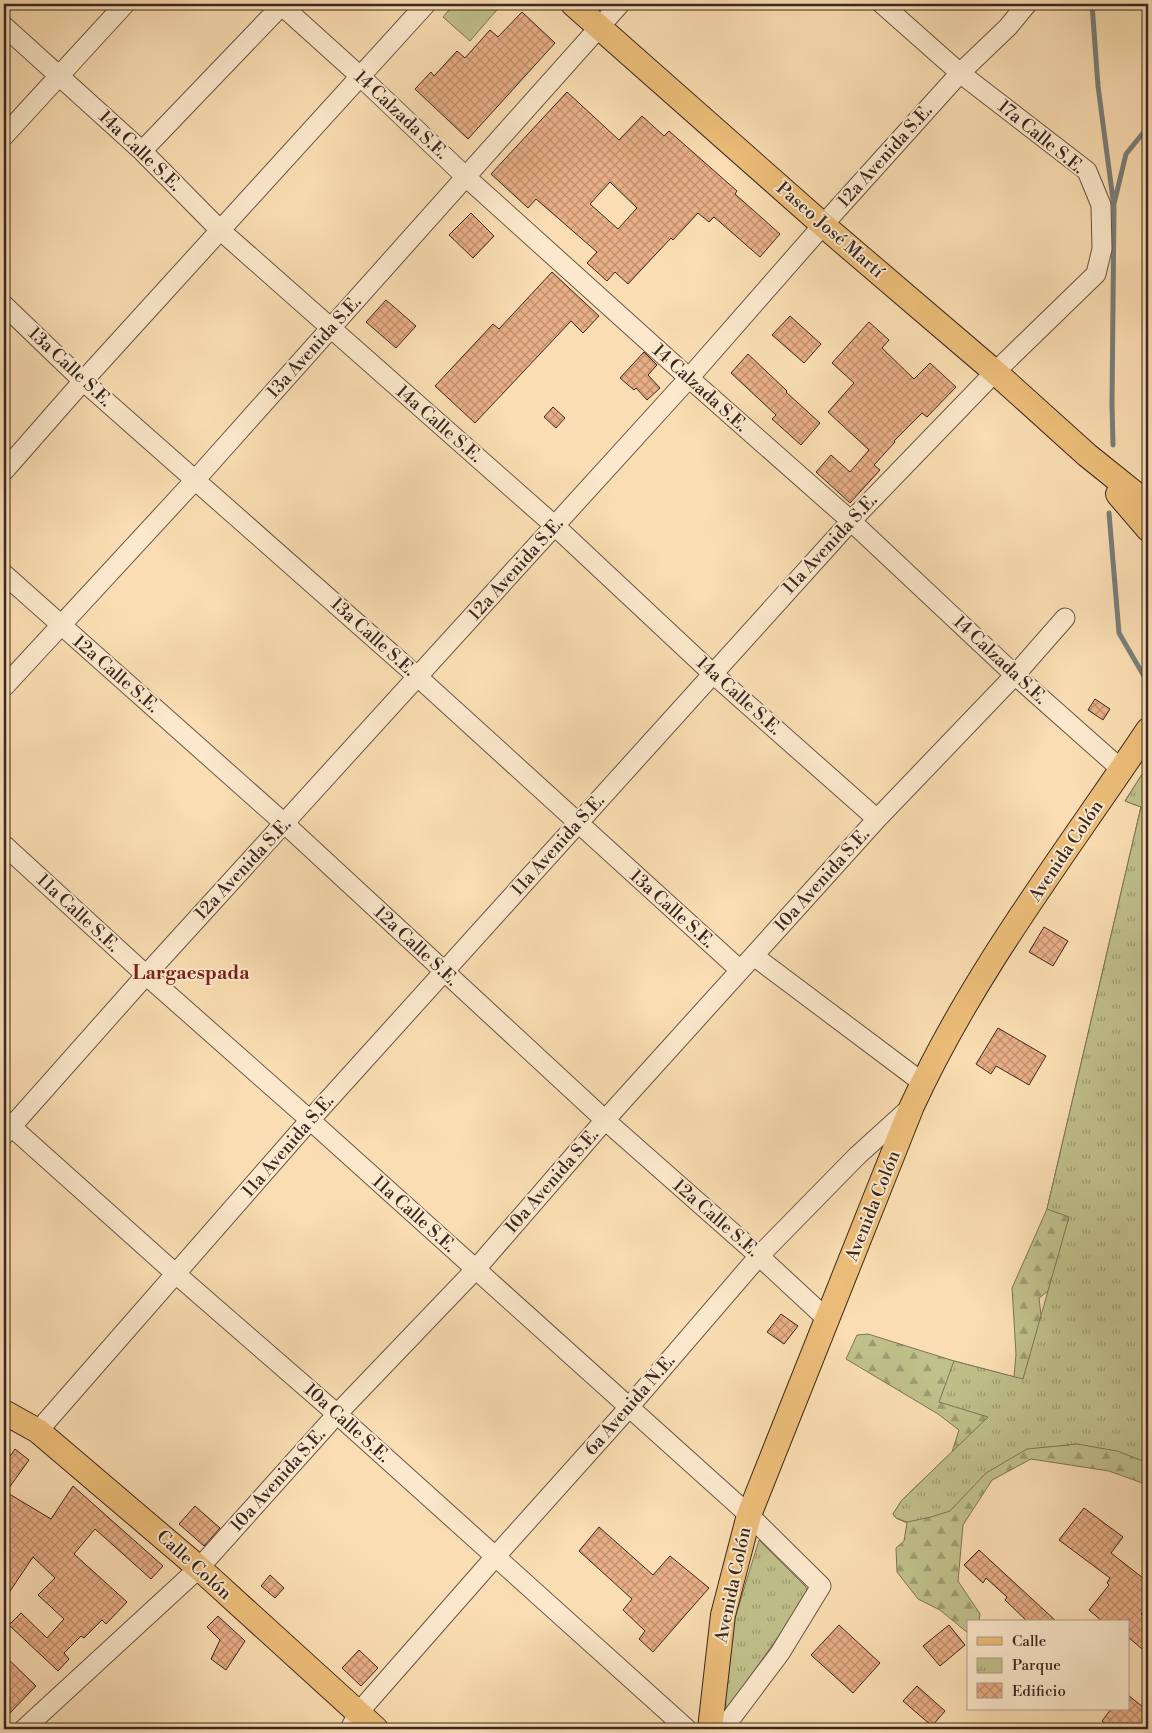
<svg xmlns="http://www.w3.org/2000/svg" width="1152" height="1733" viewBox="0 0 1152 1733" font-family="'Libre Bodoni',serif">
  <defs>
    <pattern id="forest-firs" width="22" height="20" patternUnits="userSpaceOnUse" patternTransform="scale(1.25)"><rect width="22" height="20" fill="#c0c08b"/><path d="M5 1l3.5 6h-7zM16 11l3.5 6h-7z" fill="#9d9c71"/></pattern>
    <pattern id="park-tufts" width="24" height="20" patternUnits="userSpaceOnUse" patternTransform="scale(1.25)"><rect width="24" height="20" fill="#c0c08b"/><path d="M3 7l-1-3M5 7V3M7 7l1-3M15 17l-1-3M17 17v-4M19 17l1-3" fill="none" stroke="#9d9c71"/></pattern>
    <pattern id="building-cross-hatch" width="8" height="8" patternUnits="userSpaceOnUse" patternTransform="scale(1.25)"><rect width="8" height="8" fill="#e8ae86"/><path d="M0 0l8 8M0 8l8-8" fill="none" stroke="#bd8e6d"/></pattern>
  </defs>
  <rect width="100%" height="100%" fill="#faddb2"/>
  <filter id="stains"><feTurbulence type="fractalNoise" baseFrequency=".004" numOctaves="4"/><feColorMatrix values="0 0 0 0 .2 0 0 0 0 .09 0 0 0 0 .02 0 0 0 .5 -.17"/></filter>
  <radialGradient id="worn" r=".72"><stop offset=".6" stop-color="#630" stop-opacity="0"/><stop offset="1" stop-color="#630" stop-opacity=".3"/></radialGradient>
  <path fill="#c0c08b" stroke="#7c7456" d="M454,4H502L470,41L443,17Z"/>
  <path fill="url(#forest-firs)" stroke="#7c7456" d="M1148,765L1065,1278L1039,1298L1041,1315L1148,1378V1485L1109,1471L1031,1459L992,1480L963,1525L958,1581L980,1614L979,1622H968V1633L940,1610L918,1599L897,1572L896,1548L904,1541L907,1523L896,1518L893,1514L902,1500L952,1452L959,1430L938,1414L846,1359L857,1335L868,1334L954,1361L1014,1377L1016,1354L1012,1288L1047,1209L1141,807L1125,801Z"/>
  <path fill="url(#park-tufts)" stroke="#7c7456" d="M1148,765V1463L1117,1451L1077,1444L1027,1449L986,1473L950,1511L931,1517L907,1522L896,1518L893,1514L902,1500L988,1417L939,1402L954,1361L1023,1379L1069,1217L1047,1209L1141,807L1125,801Z
    M759,1540L806,1587L807,1593L801,1604L729,1707L725,1709L723,1706L727,1659L735,1618Z"/>
  <g fill="none" stroke-linecap="round" stroke-linejoin="round">
    <path stroke="#797f7b" stroke-width="5" d="M1092,4L1098,86L1114,207L1112,404L1113,445
      M1114,204L1126,154L1148,127
      M1109,513L1119,633L1148,683"/>
  </g>
  <path fill="url(#building-cross-hatch)" stroke="#392821" fill-rule="evenodd" d="M522,12L555,43L468,139L415,89L431,72L434,76L457,51L465,58L490,30L498,37Z
    M567,92L619,140L642,116L664,136L669,131L737,191L735,194L780,234L760,257L714,217L709,222L698,213L673,240L671,238L628,284L615,272L607,281L587,263L597,252L536,199L528,208L491,174ZM610,182L637,208L618,229L590,204Z
    M471,213L494,236L473,258L449,235Z
    M552,272L599,316L583,333L571,321L475,423L435,386L493,324L499,329Z
    M386,300L416,326L396,348L366,322Z
    M790,316L821,344L804,363L772,335Z
    M869,322L889,340L882,348L914,379L930,363L956,387L927,417L922,413L894,441L895,442L874,465L880,470L850,503L816,472L831,455L850,472L869,450L828,412L854,383L832,363Z
    M644,352L657,365L648,375L660,388L647,400L636,388L634,390L620,378Z
    M748,354L787,391L786,392L820,423L801,445L772,419L776,415L731,373Z
    M553,407L565,418L556,428L544,417Z
    M1095,699L1110,709L1103,720L1088,710Z
    M1044,927L1068,941L1053,966L1029,952Z
    M998,1028L1046,1056L1029,1085L996,1066L991,1074L976,1064Z
    M781,1314L798,1326L784,1344L767,1332Z
    M15,1449L29,1460L6,1492L51,1519L73,1486L163,1566L151,1579L95,1529L74,1554L127,1602L106,1624L102,1620L84,1638L81,1636L64,1653L69,1659L58,1671L9,1625L21,1613L47,1638L64,1619L38,1595L55,1578L33,1557L4,1600V1465Z
    M195,1506L220,1528L204,1546L179,1524Z
    M1084,1508L1123,1537L1111,1553L1148,1582V1605L1141,1614L1148,1620V1654L1128,1637V1622H1103L1089,1610L1109,1585L1107,1583L1110,1578L1059,1540Z
    M599,1527L653,1575L670,1556L709,1588L653,1652L639,1639L645,1631L623,1610L632,1599L579,1551Z
    M979,1550L1057,1622H1028L1005,1600L1007,1597L986,1578L983,1583L964,1565Z
    M270,1575L284,1588L275,1598L261,1586Z
    M218,1616L245,1641L226,1670L211,1659L220,1640L207,1627Z
    M839,1625L880,1663L853,1693L811,1655Z
    M949,1625L965,1645L940,1666L923,1646Z
    M359,1650L378,1668L361,1686L342,1668Z
    M4,1655L36,1686L4,1719Z
    M917,1686L945,1711L932,1726L903,1701Z
    M1128,1695L1148,1711V1729H1112L1102,1721L1111,1709H1128Z"/>
  <g fill="none" stroke-linecap="round" stroke-linejoin="round">
    <defs>
      <path id="minor" d="M280,4L361,77L466,177L689,378L851,521L1015,675L1122,770
        M4,26L142,151L220,230L555,526L712,673L877,819
        M4,136L125,4
        M142,151L282,5
        M4,305L83,381L418,677L740,970
        M4,471L83,381L426,4
        M4,574L285,824L605,1120L759,1256L827,1319
        M4,687L196,479L620,4
        M4,845L146,975L310,1120L749,1515L821,1586L780,1653L723,1729
        M754,956L923,1083
        M4,1120L176,1274L337,1414L687,1729
        M4,1135L146,975L689,378L823,225L960,73L1008,27L1027,4
        M38,1431L310,1120L851,521L995,372L1096,274L1102,249L1101,205L1087,171L960,73L882,4
        M24,1729L199,1568L337,1414L475,1270L605,1120L877,819L1015,675L1065,618
        M350,1729L358,1713L495,1557L624,1413L759,1256L857,1156L911,1107"/>
      <path id="major" d="M573,4L823,225L995,372L1087,455L1148,504
        M1118,494L1148,529
        M4,1412L38,1431L199,1568L376,1729
        M710,1729L723,1615L749,1515L912,1106C974,971 1066,853 1148,730"/>
    </defs>
    <use href="#minor" stroke="#695545" stroke-width="21"/>
    <use href="#major" stroke="#392821" stroke-width="26"/>
    <use href="#minor" stroke="#fce9cd" stroke-width="19"/>
    <use href="#major" stroke="#edbe79" stroke-width="24"/>
  </g>
  <g text-anchor="middle" dominant-baseline="central" stroke-width="4" stroke-linejoin="round" paint-order="stroke">
    <g font-size="18" fill="#392821" stroke="#fce9cd">
      <text transform="translate(401 115) rotate(43)">14 Calzada S.E.</text>
      <text transform="translate(1041 137) rotate(39)">17a Calle S.E.</text>
      <text transform="translate(140 151) rotate(44)">14a Calle S.E.</text>
      <text transform="translate(885 156) rotate(-48)">12a Avenida S.E.</text>
      <text transform="translate(830 230) rotate(41)">Paseo José Martí</text>
      <text transform="translate(314 347) rotate(-48)">13a Avenida S.E.</text>
      <text transform="translate(70 367) rotate(43)">13a Calle S.E.</text>
      <text transform="translate(700 388) rotate(42)">14 Calzada S.E.</text>
      <text transform="translate(439 424) rotate(41)">14a Calle S.E.</text>
      <text transform="translate(830 544) rotate(-47)">11a Avenida S.E.</text>
      <text transform="translate(516 569) rotate(-48)">12a Avenida S.E.</text>
      <text transform="translate(373 637) rotate(42)">13a Calle S.E.</text>
      <text transform="translate(1000 660) rotate(43)">14 Calzada S.E.</text>
      <text transform="translate(116 674) rotate(41)">12a Calle S.E.</text>
      <text transform="translate(739 696) rotate(42)">14a Calle S.E.</text>
      <text transform="translate(558 845) rotate(-48)">11a Avenida S.E.</text>
      <text transform="translate(1066 851) rotate(-56)">Avenida Colón</text>
      <text transform="translate(243 869) rotate(-47)">12a Avenida S.E.</text>
      <text transform="translate(822 880) rotate(-48)">10a Avenida S.E.</text>
      <text transform="translate(672 909) rotate(42)">13a Calle S.E.</text>
      <text transform="translate(78 913) rotate(43)">11a Calle S.E.</text>
      <text transform="translate(416 946) rotate(43)">12a Calle S.E.</text>
      <text transform="translate(288 1146) rotate(-49)">11a Avenida S.E.</text>
      <text transform="translate(552 1181) rotate(-49)">10a Avenida S.E.</text>
      <text transform="translate(873 1206) rotate(-68)">Avenida Colón</text>
      <text transform="translate(414 1214) rotate(42)">11a Calle S.E.</text>
      <text transform="translate(716 1218) rotate(41)">12a Calle S.E.</text>
      <text transform="translate(630 1405) rotate(-49)">6a Avenida N.E.</text>
      <text transform="translate(347 1423) rotate(42)">10a Calle S.E.</text>
      <text transform="translate(278 1480) rotate(-48)">10a Avenida S.E.</text>
      <text transform="translate(194 1565) rotate(42)">Calle Colón</text>
      <text transform="translate(733 1585) rotate(-78)">Avenida Colón</text>
    </g>
    <g font-size="19" font-weight="bold" fill="#7a1f14" stroke="#fce9cd">
      <text x="191" y="973">Largaespada</text>
    </g>
  </g>
  <rect width="1152" height="1733" fill="none" stroke="#faddb2" stroke-width="20"/>
  <rect x="5" y="5" width="1142" height="1723" fill="none" stroke="#392821" stroke-width="2.5"/>
  <rect x="10" y="10" width="1132" height="1713" fill="none" stroke="#392821"/>
  <rect x="967" y="1620" width="162" height="90" fill="#fce9cd" stroke="#ae9c88"/>
  <rect x="977" y="1637" width="25" height="8" fill="#edbe79" stroke="#ae9c88"/>
  <text x="1012" y="1646" font-size="15" fill="#392821">Calle</text>
  <rect x="977" y="1658" width="25" height="15" fill="url(#park-tufts)" stroke="#ae9c88"/>
  <text x="1012" y="1670" font-size="15" fill="#392821">Parque</text>
  <rect x="977" y="1683" width="25" height="15" fill="url(#building-cross-hatch)" stroke="#ae9c88"/>
  <text x="1012" y="1696" font-size="15" fill="#392821">Edificio</text>
  <rect width="100%" height="100%" filter="url(#stains)"/>
  <rect width="100%" height="100%" fill="url(#worn)"/>
</svg>
